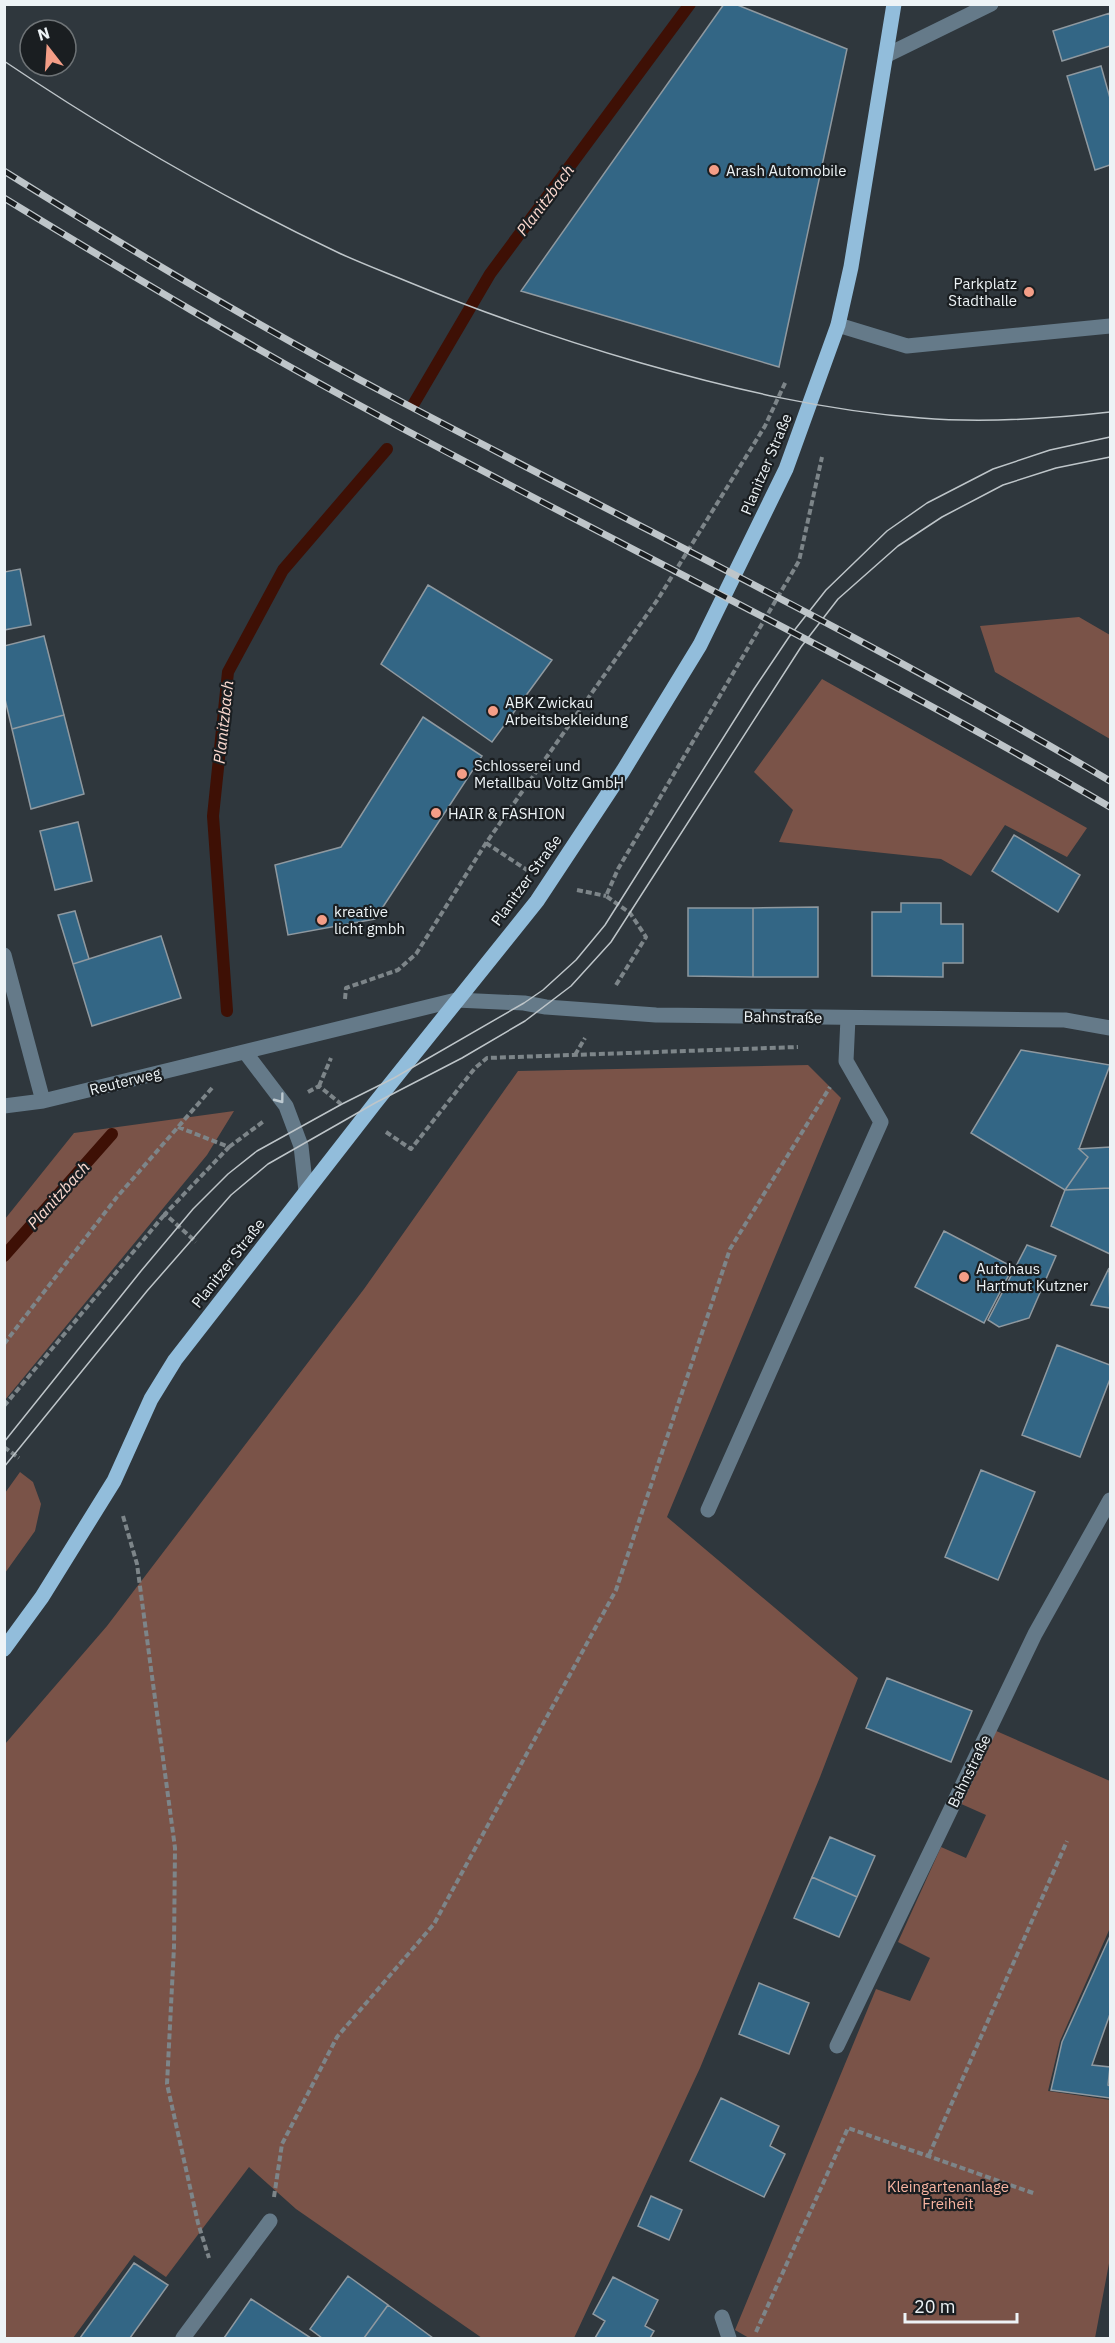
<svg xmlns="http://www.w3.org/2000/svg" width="1115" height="2343" viewBox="0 0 1115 2343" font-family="'IBM Plex Sans',sans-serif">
  <rect width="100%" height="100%" fill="#2f373d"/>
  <path fill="#7a5348" d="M1079,617L1110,635V739L995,672L980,626Z
    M822,679L1087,828L1067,857L1005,825L971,876L941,859L779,842L793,810L754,772Z
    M808,1065L841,1098L667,1517L858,1678L820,1777L700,2068L574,2338H482L296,2209L249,2167L166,2277L134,2255L73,2338H5V1744L107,1626L364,1289L518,1071Z
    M234,1111L207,1155L5,1400V1219L74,1133Z
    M20,1472L33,1482L41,1504L35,1531L5,1573V1493Z
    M994,1730L1110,1781V1928L1060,2041L1048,2091L1110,2100V2258L1095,2338H749L735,2330L876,1989L910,2001L930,1958L898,1942L941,1847L966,1858L986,1815L959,1803Z"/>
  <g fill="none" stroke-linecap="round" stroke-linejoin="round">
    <path stroke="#3e1005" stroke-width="12" d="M413,405L490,274L690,4
      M227,1011L213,816L228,672L283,570L387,449
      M4,1256L112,1134"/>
  </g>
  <path fill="#336685" stroke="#8f99a0" stroke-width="1.5" d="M724,4H735L847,49L779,367L521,291Z
    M1110,13V46L1062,61L1053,31Z
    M1101,66L1110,98V165L1095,170L1067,76Z
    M20,569L31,625L4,630V572Z
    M428,585L552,660L492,742L381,664Z
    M44,636L64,715L12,729L4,695V646Z
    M64,715L84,794L31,809L12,729Z
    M423,717L482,756L375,919L288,935L275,865L341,847Z
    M78,822L92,881L55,890L40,831Z
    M1014,835L1080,875L1058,912L992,871Z
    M901,903H941V924H963V963H943V977L872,976V912H901Z
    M818,907V977H753V908Z
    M688,908H753V977L688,976Z
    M75,911L89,959L73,964L58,915Z
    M161,936L181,998L92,1026L73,964Z
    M1021,1050L1110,1065L1079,1149L1088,1157L1065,1190L971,1133Z
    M1110,1147V1188L1065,1190L1088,1157L1079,1149Z
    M1110,1188V1254L1051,1226L1065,1190Z
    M944,1231L1013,1267L984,1323L915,1287Z
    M1027,1245L1056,1256L1029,1318L999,1327L988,1320Z
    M1109,1268L1110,1308L1091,1305Z
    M1057,1345L1110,1365V1379L1080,1457L1022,1435Z
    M981,1470L1035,1492L998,1580L945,1557Z
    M887,1678L972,1711L951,1762L866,1728Z
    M830,1837L875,1856L857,1897L812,1877Z
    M812,1877L857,1897L839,1937L794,1918Z
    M1110,1936V2014L1092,2065L1110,2067L1108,2085L1110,2086V2098L1051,2090L1062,2042Z
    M759,1983L809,2003L789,2054L739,2034Z
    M721,2098L779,2126L770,2146L785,2154L764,2197L690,2161Z
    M651,2196L682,2210L669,2240L638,2226Z
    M134,2263L168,2285L130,2338H80Z
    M348,2276L388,2305L364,2338H322L310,2329Z
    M613,2277L658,2300L645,2326L654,2331L650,2338H595L605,2321L593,2314Z
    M251,2299L311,2338H224Z
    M388,2305L433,2338H364Z"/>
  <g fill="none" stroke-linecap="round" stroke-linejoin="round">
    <path stroke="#7d8589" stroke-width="4" stroke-dasharray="6 3" stroke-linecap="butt" d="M486,843L527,870
      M577,890L606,896
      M616,985L646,937L630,913L606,896L618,869L799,561L822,457
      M345,999L346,988L398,970L416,954L486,843L658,599L765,426L786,381
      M575,1055L585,1038
      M319,1086L331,1058
      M308,1092L319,1086L341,1104
      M178,1127L229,1147L165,1214L196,1242
      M386,1132L411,1149L475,1068L487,1058L798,1047
      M229,1147L264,1121
      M4,1344L117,1197L212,1088
      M4,1406L165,1214
      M4,1447L19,1458
      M123,1516L137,1564L175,1848L174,1947L167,2084L198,2223L209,2258
      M929,2155L1067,1841
      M274,2197L282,2144L337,2037L434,1924L616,1590L730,1249L830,1087
      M756,2332L848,2128L1036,2194"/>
    <path stroke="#657a89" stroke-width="15" d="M887,55L991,4
      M838,325L907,346L1110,326
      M4,955L43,1101
      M245,1052L286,1106L301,1146L306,1191
      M4,1106L43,1101L456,1000L524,1003L546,1007L656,1015L1065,1020L1110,1028
      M708,1510L881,1122L846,1061L848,1018
      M837,2046L1035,1634L1110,1500
      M722,2317L729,2338
      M183,2338L270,2221"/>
    <path stroke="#92bddb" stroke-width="15" d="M4,1649L42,1597L114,1481L151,1399L175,1360L375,1103L537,901L623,771L700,645L786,469L838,325L851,267L894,4"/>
    <path stroke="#bec5c9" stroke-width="1.5" d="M4,61C111,133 223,198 339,253C363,264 387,273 411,283C486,314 562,340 641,363C732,389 826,411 921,418C983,423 1048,419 1110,412
      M4,1442L141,1271L193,1209L228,1174L257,1151L342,1104L394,1078L524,1003L543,990L576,960L605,925L754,689L789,637L826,590L887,531L927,503L993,469L1050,450L1110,437
      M4,1467L147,1291L231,1195L268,1164L375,1103L462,1058L525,1021L571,986L611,942L801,647L838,599L898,546L942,517L1003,485L1056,468L1110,457"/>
    <defs>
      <path id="rail" d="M4,171C132,251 261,328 394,398C633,524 877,643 1110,781
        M4,198C129,274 254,349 383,418C625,548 873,668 1110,807"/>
    </defs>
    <use href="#rail" stroke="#bec5c9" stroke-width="7"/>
    <use href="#rail" stroke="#1a1e21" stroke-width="4.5" stroke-dasharray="14" stroke-linecap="butt"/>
  </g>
  <defs><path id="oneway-chevron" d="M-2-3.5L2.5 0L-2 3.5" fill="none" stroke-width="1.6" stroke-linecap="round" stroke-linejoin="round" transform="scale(1.5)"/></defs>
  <use stroke="#bdc9d0" href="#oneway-chevron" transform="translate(280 1099) rotate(53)"/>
  <g fill="#f49e87" stroke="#1a1e21" stroke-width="2">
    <circle cx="714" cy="170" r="6"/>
    <circle cx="1029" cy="292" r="6"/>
    <circle cx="493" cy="711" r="6"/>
    <circle cx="462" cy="774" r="6"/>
    <circle cx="436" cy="813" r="6"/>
    <circle cx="322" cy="920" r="6"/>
    <circle cx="964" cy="1277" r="6"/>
  </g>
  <g text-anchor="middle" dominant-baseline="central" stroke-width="4.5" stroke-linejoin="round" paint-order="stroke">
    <g font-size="15" fill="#edf3f6" stroke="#1a1e21" text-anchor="start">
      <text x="726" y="170">Arash Automobile</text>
      <text x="1017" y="283" text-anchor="end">Parkplatz<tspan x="1017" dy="17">Stadthalle</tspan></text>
      <text x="505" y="702">ABK Zwickau<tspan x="505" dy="17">Arbeitsbekleidung</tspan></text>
      <text x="474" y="765">Schlosserei und<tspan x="474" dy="17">Metallbau Voltz GmbH</tspan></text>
      <text x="448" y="813">HAIR &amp; FASHION</text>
      <text x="334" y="911">kreative<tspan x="334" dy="17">licht gmbh</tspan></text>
      <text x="976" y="1268">Autohaus<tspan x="976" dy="17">Hartmut Kutzner</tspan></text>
    </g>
    <g font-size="15" fill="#edf3f6" stroke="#1a1e21">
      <text transform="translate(766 464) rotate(-67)">Planitzer Straße</text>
      <text transform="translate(526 880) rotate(-54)">Planitzer Straße</text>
      <text transform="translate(783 1017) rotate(1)">Bahnstraße</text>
      <text transform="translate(125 1081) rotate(-14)">Reuterweg</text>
      <text transform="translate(228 1263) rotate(-52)">Planitzer Straße</text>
      <text transform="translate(969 1771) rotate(-64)">Bahnstraße</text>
    </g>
    <g font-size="15" fill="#f8b5a2" stroke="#1a1e21">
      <text x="948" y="2186">Kleingartenanlage<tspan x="948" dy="17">Freiheit</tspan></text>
    </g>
    <g font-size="16" font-style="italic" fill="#fddad0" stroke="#1a1e21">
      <text transform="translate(545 200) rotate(-53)">Planitzbach</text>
      <text transform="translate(223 722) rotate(-84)">Planitzbach</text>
      <text transform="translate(58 1195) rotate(-48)">Planitzbach</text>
    </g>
  </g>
  <rect width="1115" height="2343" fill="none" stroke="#edf3f6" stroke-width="12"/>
  <g transform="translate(48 48) rotate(343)"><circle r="28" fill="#1a1e21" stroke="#6e7376" stroke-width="1.5"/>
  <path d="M0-4.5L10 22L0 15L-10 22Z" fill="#f49e87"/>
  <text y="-9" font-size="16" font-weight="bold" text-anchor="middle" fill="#edf3f6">N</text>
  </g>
  <path d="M905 2313v9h112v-9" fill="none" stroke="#edf3f6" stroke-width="3"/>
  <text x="914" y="2313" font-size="18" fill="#edf3f6" stroke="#1a1e21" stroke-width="4.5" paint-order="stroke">20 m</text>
</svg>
